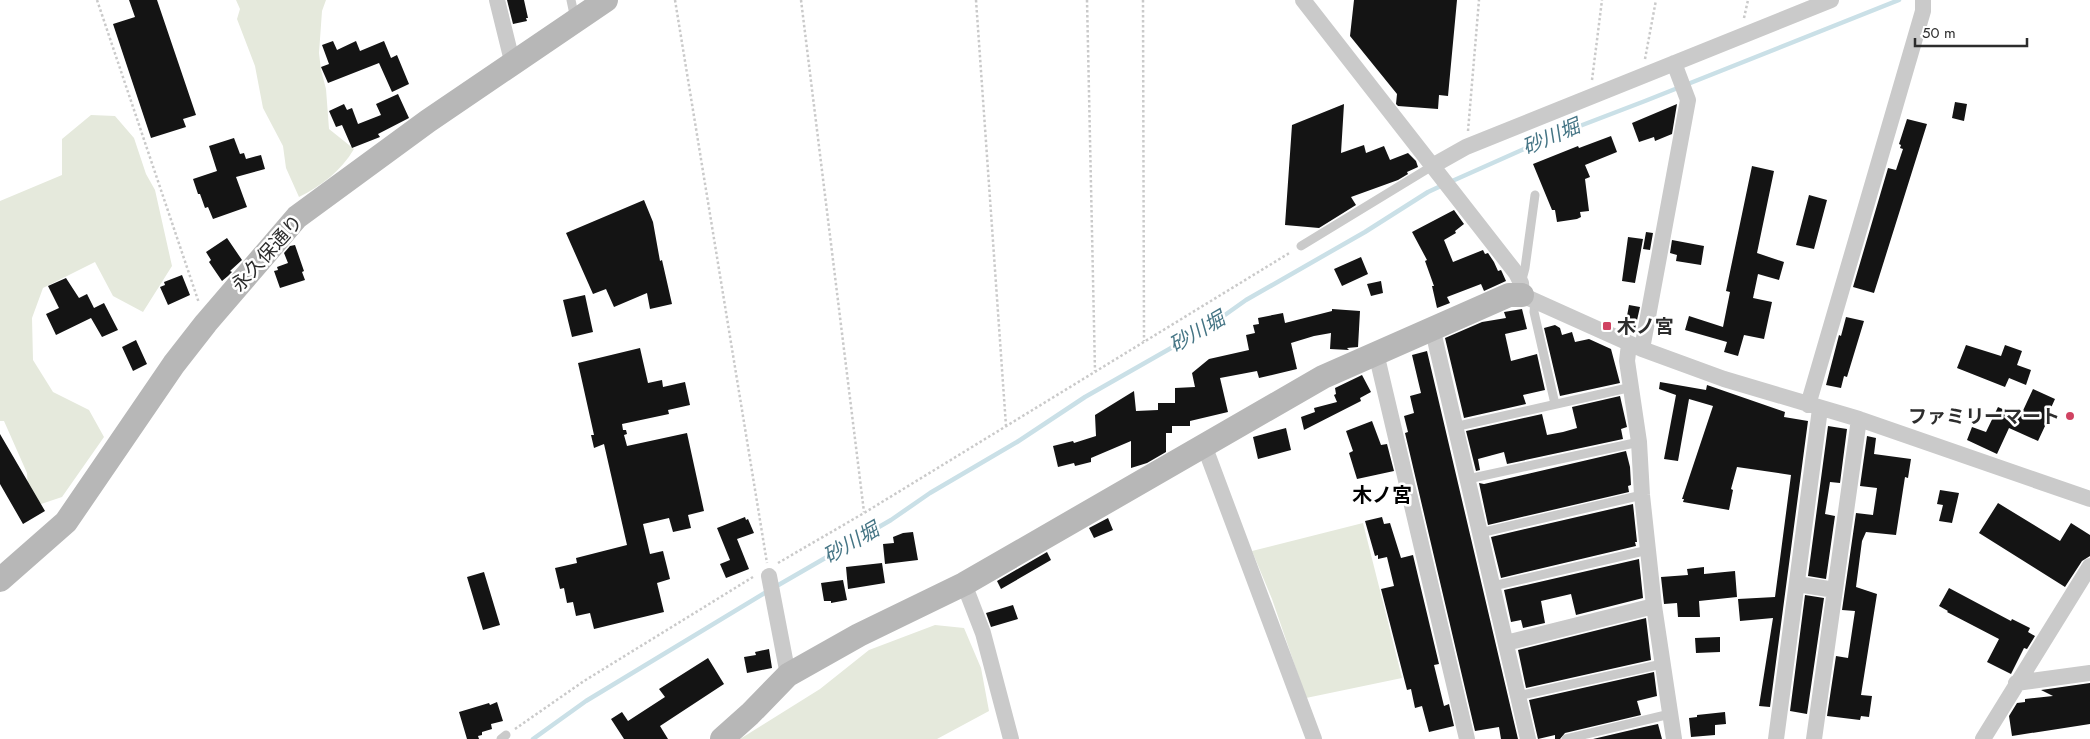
<svg xmlns="http://www.w3.org/2000/svg" width="2090" height="739" viewBox="0 0 2090 739" font-family="Jost,'Noto Sans JP',sans-serif">
  <rect width="100%" height="100%" fill="#fff"/>
  <path fill="#e5e9dc" d="M236,0H326L322,11L319,53L321,70L326,89L329,129L354,149C341,171 321,186 299,197L286,168L283,146L263,108L255,66L237,19L240,9Z
    M91,115L115,116L134,138L146,174L155,190L172,266L143,312L113,296L95,262L43,288L32,318L33,360L53,392L89,410L104,437L62,497L41,504L28,491L27,473L4,421H0V201L62,175V139Z
    M1363,523L1402,678L1306,698L1272,599L1252,551Z
    M935,625L964,628L981,668L989,711L937,739H740L820,689L869,650Z"/>
  <g fill="none" stroke-linecap="round" stroke-linejoin="round">
    <path stroke="#cae0e7" stroke-width="4.5" d="M1450,182L1551,137L1645,101L1899,0
      M775,587L891,520L930,493L1017,442L1085,397L1208,327L1246,300L1365,232L1428,192L1443,185
      M533,739L586,701L768,591"/>
  </g>
  <path fill="#141414" d="M129,0H157L196,115L183,119L186,127L151,138L113,24L135,17Z
    M507,0H524L528,18H526L527,21L513,24Z
    M1354,0H1457L1448,96L1439,95L1438,109L1398,106L1396,104L1397,94L1350,36Z
    M333,41L337,50L356,41L360,51L384,41L391,58L397,55L409,84L392,92L379,63L328,83L321,67L329,64L322,45Z
    M398,94L409,118L378,134L380,137L352,148L342,125L336,127L329,111L344,104L347,110L352,108L358,124L381,115L376,104Z
    M1955,102L1967,104L1964,121L1952,118Z
    M1344,104L1341,153L1364,145L1366,153L1384,146L1390,160L1408,153L1416,161L1418,167L1407,172L1408,174L1398,180L1351,197L1356,205L1319,228L1285,225L1292,125Z
    M1677,104L1672,134L1655,141L1654,137L1639,142L1632,123Z
    M1907,119L1927,124L1874,293L1853,287L1888,168L1896,170L1903,149L1900,148L1901,145L1899,144Z
    M1611,136L1617,152L1585,165L1590,177L1585,179L1589,211L1580,212L1581,217L1577,219L1557,222L1555,210H1552L1533,164L1578,146L1579,148Z
    M234,138L240,154L244,153L246,159L261,155L265,169L236,177L247,207L213,219L208,207L205,208L200,194H198L193,179L217,171L209,146Z
    M1752,166L1774,171L1757,253L1784,262L1779,280L1758,274L1753,298L1772,302L1764,339L1744,335L1738,356L1724,352L1727,342L1685,330L1689,316L1723,327L1730,292L1726,291Z
    M1809,195L1827,200L1814,249L1796,245Z
    M644,200L653,222L660,261L662,260L672,304L650,309L647,293L614,307L606,289L593,294L566,233Z
    M1454,210L1464,224L1455,231L1456,233L1444,240L1453,262L1483,250L1485,254L1488,253L1494,262L1498,271L1501,270L1502,272L1506,281L1484,291L1481,284L1447,297L1450,303L1437,308L1432,286H1434L1425,261L1427,260L1412,232Z
    M1646,232L1653,233L1650,250L1643,249Z
    M1628,237L1643,239L1635,283L1622,281Z
    M227,238L242,260L230,271L232,272L228,276L222,281L209,262L211,260L206,252Z
    M1672,240L1704,246L1701,265L1676,261L1677,255L1670,253Z
    M295,245L304,271L302,272L305,280L280,288L274,271L278,270L277,267L288,263L284,253L290,246Z
    M1361,257L1368,274L1342,286L1334,269Z
    M182,275L190,295L168,305L160,287L165,285L164,282Z
    M66,278L79,298L87,294L94,308L104,303L118,330L102,337L91,318L56,335L46,314L59,308L48,286Z
    M1381,281L1383,293L1371,296L1367,284Z
    M585,295L593,332L572,337L563,300Z
    M1629,305L1640,307L1635,329L1625,327Z
    M1332,309L1360,311L1358,347L1347,348L1349,350L1330,349L1331,333L1314,336L1291,343L1297,369L1259,378L1257,371L1220,378L1228,412L1190,421V426H1172V433H1166V452L1147,463L1131,468V441L1091,458V462L1075,466L1074,463L1058,467L1053,446L1073,441L1074,443L1096,436L1095,415L1134,391L1136,411L1158,410V403H1175V388L1195,387L1192,373L1209,359L1249,350L1246,335L1255,333L1253,325L1259,324L1258,318L1283,313L1285,323L1332,311Z
    M1522,309L1527,329L1505,334L1511,361L1537,354L1545,390L1523,395L1526,404L1464,418L1445,338L1482,322L1506,318L1504,312Z
    M1846,317L1864,321L1847,377L1844,376L1841,388L1826,385L1839,335L1841,336Z
    M1555,325L1560,328L1562,335L1572,332L1575,342L1589,339L1611,349L1620,383L1560,396L1544,328Z
    M136,340L147,364L133,371L122,347Z
    M1966,345L2001,356L2005,345L2022,351L2017,365L2031,370L2026,385L2009,378L2005,387L1957,368Z
    M640,348L648,383L662,380L663,387L685,382L690,405L668,410L669,414L622,424L623,430H626L627,434L624,435L627,446L687,433L704,511L688,515L691,528L673,532L669,518L643,524L650,554L663,551L670,579L657,583L664,612L594,629L590,613L576,616L573,602L567,603L564,588L560,589L555,568L577,563L576,558L627,545L604,444L594,448L591,435H594L578,363Z
    M1427,351L1518,739H1501L1499,727L1475,731L1405,433L1408,432L1404,416L1414,413L1410,396L1421,393L1412,355Z
    M1362,375L1371,392L1360,398L1361,401L1304,430L1301,417L1315,412L1314,408L1337,402L1334,395L1336,394L1335,388Z
    M1660,382L1706,390L1707,385L1785,412L1784,417L1808,421L1770,707L1759,706L1773,618L1740,621L1738,599L1775,597L1791,475L1737,467L1731,489L1733,490L1729,510L1683,502L1684,499H1682L1713,406L1689,399L1678,461L1664,459L1676,395L1659,389Z
    M2033,389L2055,399L2050,410L2052,411L2038,441L2009,428L1997,454L1967,440L1972,427L1986,432L1998,407L2020,417Z
    M1620,396L1627,427L1621,429L1623,439L1507,464L1504,452L1478,459L1480,470L1476,471L1466,431L1542,414L1547,435L1563,432L1577,428L1572,407Z
    M1372,421L1381,445L1387,444L1394,471L1357,479L1349,453L1353,451L1346,431Z
    M1828,426L1847,429L1840,483L1830,482L1825,514L1835,516L1826,579L1808,576Z
    M1286,428L1291,450L1258,459L1253,437Z
    M0,434L45,511L23,524L0,484Z
    M1867,436L1876,438L1874,454L1911,459L1908,478L1905,477L1896,535L1866,532L1862,541L1856,587L1877,594L1861,695L1872,696L1869,717L1861,716L1860,720L1827,716L1836,656L1848,658L1855,611L1842,610L1856,513L1873,515L1877,488L1860,486Z
    M1626,451L1630,467L1631,485L1628,486L1629,492L1488,525L1479,483L1484,484Z
    M1940,490L1959,493L1952,523L1939,521L1943,505L1937,504Z
    M1998,503L2060,541L2071,523L2090,535V556L2082,561L2065,587L1979,533Z
    M1633,504L1637,542H1635L1636,546L1501,578L1491,537Z
    M745,517L746,520L748,519L754,533L737,539L749,569L726,578L720,564L730,560L717,528Z
    M1382,517L1384,524L1390,523L1401,558L1413,555L1439,664L1434,665L1444,706L1449,704L1454,726L1429,732L1422,706L1415,708L1411,689L1407,690L1381,589L1394,586L1387,557L1378,559V555L1375,556L1365,521Z
    M1108,518L1113,530L1094,538L1089,528Z
    M913,532L918,560L885,564L883,544L894,543L893,537L903,533Z
    M1047,552L1051,560L1001,589L997,581Z
    M1639,559L1643,598L1576,615L1571,594L1541,601L1545,623L1523,628L1521,620L1511,622L1504,590Z
    M882,563L885,583L848,589L846,567Z
    M1704,567V574L1735,571L1737,597L1699,601L1700,617H1678L1677,603L1664,604L1661,577L1688,575L1687,569Z
    M484,572L500,625L483,630L467,577Z
    M843,580L847,600L831,603V601H824L821,583Z
    M1949,588L2011,621L2012,619L2030,628L2028,632L2035,636L2027,649L2024,648L2011,674L1987,662L1999,639L1947,612L1948,611L1939,606Z
    M1805,595L1824,598L1807,714L1790,711Z
    M1013,605L1018,619L991,627L986,613Z
    M1646,618L1651,660L1526,688L1518,650Z
    M1720,637V652L1696,653L1695,638Z
    M769,649L772,668L747,673L744,657L756,655L755,652Z
    M708,658L724,684L660,726L668,739H624L611,719L622,712L628,721L665,697L659,689Z
    M1654,672L1657,696L1637,701L1641,715L1565,733L1560,739H1555V735L1538,739L1529,700Z
    M2090,683V724L2012,736L2009,716L2017,703L2025,702V699L2053,696L2041,690Z
    M497,702L503,721L491,724L492,729L482,732V735L478,736L479,739H467L459,712L489,703L490,705Z
    M1725,712L1726,724L1715,725V735L1691,737L1689,718L1697,717V715Z
    M1658,724L1662,739H1593L1644,727Z"/>
  <g fill="none" stroke-linecap="round" stroke-linejoin="round">
    <path stroke="#cacaca" stroke-width="2.5" stroke-dasharray="2.5 2.5" stroke-linecap="butt" d="M97,0L199,303
      M675,0L767,563
      M801,0L864,512
      M976,0L1006,426
      M1087,0L1095,371
      M1143,0L1144,341
      M1744,18L1748,0
      M1645,59L1656,0
      M1592,80L1602,0
      M1468,131L1479,0
      M778,563L864,513L1291,252
      M515,729L584,681L753,577"/>
    <path stroke="#cacaca" stroke-width="9" d="M571,0L575,19
      M1301,246L1434,165
      M1521,283L1525,268L1535,195
      M1535,301L1534,312L1555,404
      M1454,427L1632,387
      M1468,479L1639,442
      M1480,533L1642,495
      M1493,586L1648,550
      M1518,696L1662,664
      M501,739L506,735
      M1566,739L1670,714"/>
    <path stroke="#cacaca" stroke-width="16" d="M497,0L513,65
      M1303,0L1516,273L1521,283L1522,295L1642,349L1724,379L1859,419L2090,499
      M1434,165L1466,147L1831,0
      M1432,327L1528,739
      M1629,344L1627,361L1639,442L1642,495L1654,606L1674,739
      M1642,349L1688,100L1674,63
      M1376,353L1467,739
      M1808,405L1923,11V0
      M1204,445L1314,739
      M769,576L788,675
      M964,584L983,633L1011,739
      M1797,584L1835,590
      M1506,643L1654,606
      M2016,683L2090,673
      M1776,739L1820,409
      M1814,739L1859,419
      M1983,739L2090,566"/>
    <path stroke="#b7b7b7" stroke-width="24" d="M0,580L66,522L174,364L206,323L297,217L428,121L606,0
      M722,739L750,714L788,675L859,635L964,584L1323,377L1509,295H1522"/>
  </g>
  <g fill="#d04362" stroke="#fff" stroke-width="2">
    <rect x="1602" y="321" width="10" height="10" rx="2.5"/>
    <circle cx="2070" cy="416" r="5"/>
  </g>
  <g text-anchor="middle" dominant-baseline="central" stroke-width="5" stroke-linejoin="round" paint-order="stroke">
    <g font-size="19" fill="#2d2d2d" stroke="#fff">
      <text transform="translate(267 253) rotate(-48)">永久保通り</text>
    </g>
    <g font-size="19" font-weight="bold" fill="#2d2d2d" stroke="#fff" text-anchor="start">
      <text x="1617" y="326">木ノ宮</text>
      <text x="2060" y="416" text-anchor="end">ファミリーマート</text>
    </g>
    <g font-size="20" font-style="italic" fill="#457585" stroke="#fff">
      <text transform="translate(1551 137) rotate(-23)">砂川堀</text>
      <text transform="translate(1197 332) rotate(-30)">砂川堀</text>
      <text transform="translate(851 543) rotate(-30)">砂川堀</text>
    </g>
    <g font-size="20" font-weight="bold" fill="#000" stroke="#fff">
      <text x="1382" y="495">木ノ宮</text>
    </g>
  </g>
  <path d="M1915 38v8h112v-8" fill="none" stroke="#2d2d2d" stroke-width="2.5"/>
  <text x="1922" y="38" font-size="15" fill="#2d2d2d" stroke="#ffffff" stroke-width="4" paint-order="stroke">50 m</text>
</svg>
